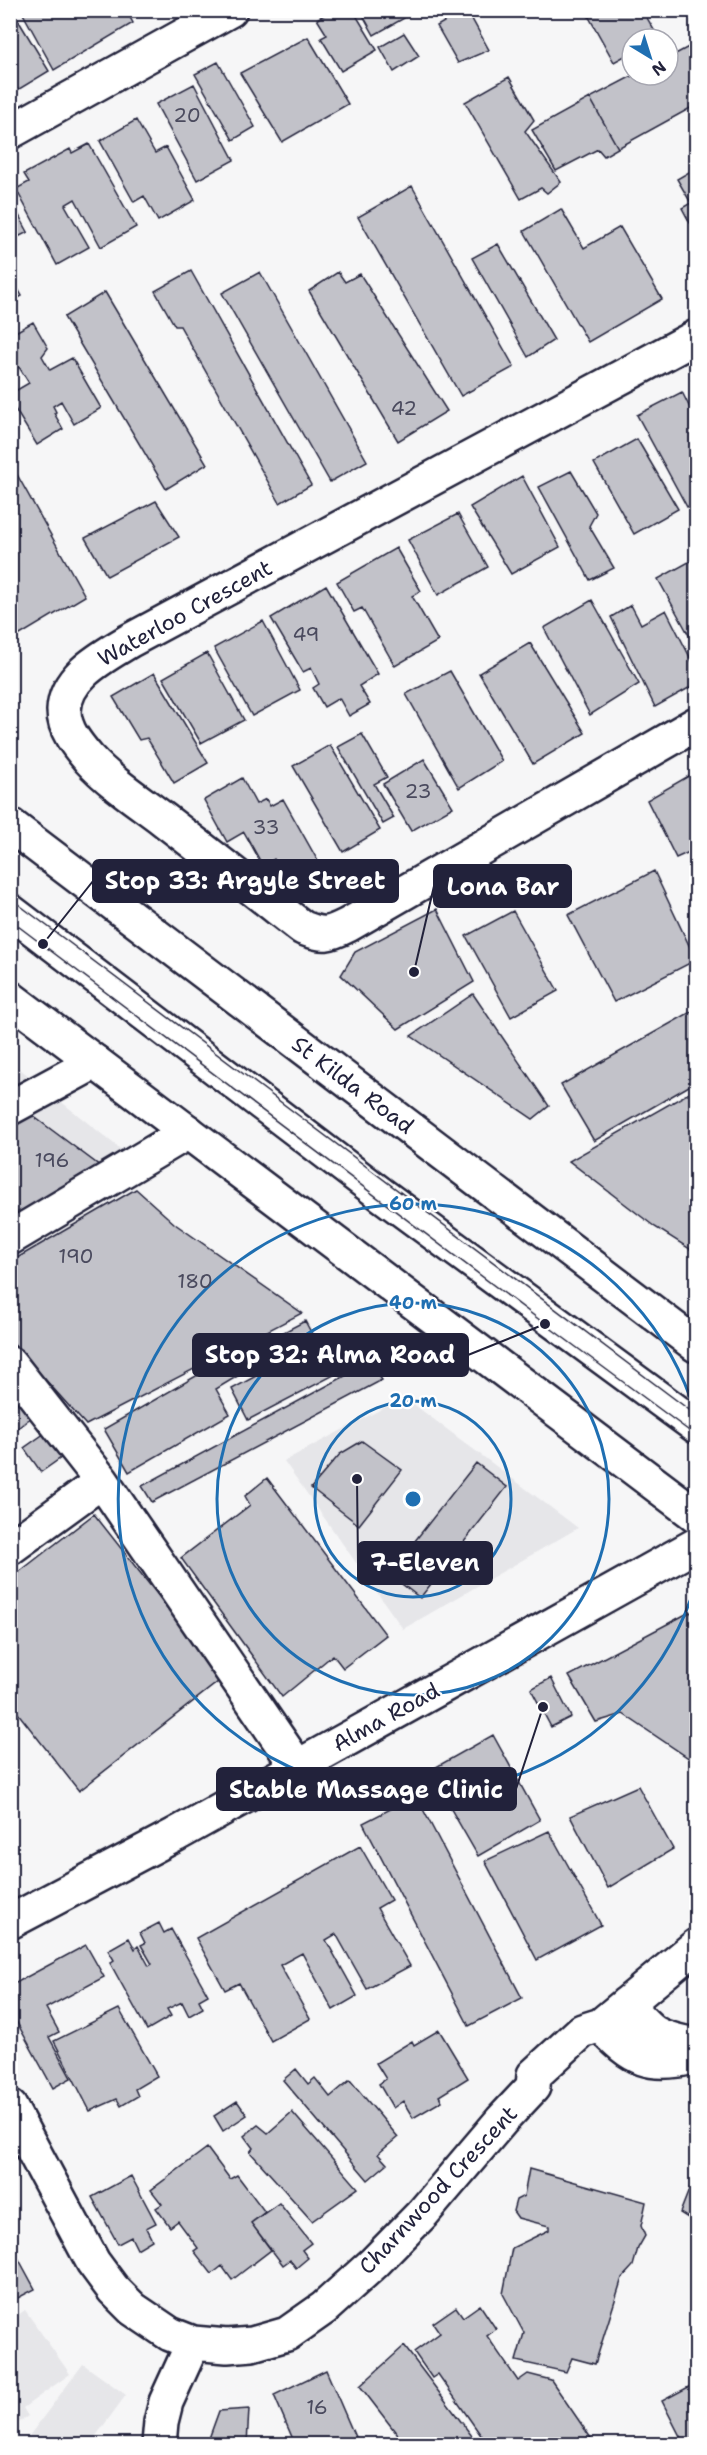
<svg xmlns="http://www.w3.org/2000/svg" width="707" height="2455" viewBox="0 0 707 2455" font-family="'Shantell Sans',sans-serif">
  <rect width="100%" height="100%" fill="#f6f6f7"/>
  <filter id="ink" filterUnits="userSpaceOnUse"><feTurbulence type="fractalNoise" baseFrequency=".0167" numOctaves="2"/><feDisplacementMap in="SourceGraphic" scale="12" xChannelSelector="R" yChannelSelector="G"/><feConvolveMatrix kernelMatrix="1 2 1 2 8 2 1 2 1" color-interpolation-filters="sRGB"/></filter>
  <g filter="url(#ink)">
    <path fill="#e6e6e9" d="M10,1061L133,1159L10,1230Z
      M404,1397L578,1528L403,1629L284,1461Z
      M25,2310L70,2374L23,2408L28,2416L11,2428L10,2337L12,2335L11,2320Z
      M83,2364L126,2395L90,2444H23Z"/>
    <path fill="#c2c2c9" stroke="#22223b" stroke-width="1.5" d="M21,10H126L133,23L54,70Z
      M332,10H353L377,50L341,71L321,38L327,35L317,19Z
      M360,10H414L415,12L374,35Z
      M448,10H467L489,50L458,63L437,26L444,22L440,15Z
      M585,10H657L646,16L658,37L632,39V52L614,62Z
      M15,15L49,71L11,94L10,17Z
      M404,33L419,56L394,72L380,47Z
      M308,37L348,104L282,142L240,73Z
      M696,43V105L618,148L590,98L634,75H668V58Z
      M218,62L255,127L233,140L195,74Z
      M509,77L534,120L525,131L561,182L547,193L541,188L521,199L465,102Z
      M194,84L234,160L197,180L156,104Z
      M590,98L618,148L604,156L598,149L556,171L532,130Z
      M136,120L155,153L166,147L195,200L158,221L144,196L134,202L100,141Z
      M89,144L136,227L101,247L75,199L65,205L89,247L57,265L16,189L29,182L24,174L70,149L72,153Z
      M696,168V219L690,223L682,208L691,203L677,179Z
      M412,186L514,367L461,396L358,217Z
      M10,199L28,232L10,241Z
      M561,209L584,248L620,227L662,299L588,342L524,231Z
      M498,244L554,340L528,357L472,258Z
      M191,271L311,485L280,503L180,326H175L155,291Z
      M260,272L367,461L330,482L222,293Z
      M338,272L345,282L360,274L447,411L398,441L309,291Z
      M10,275L22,296L11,302L17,313L10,317Z
      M105,292L207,464L166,489L64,317Z
      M33,322L48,348L42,356L50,370L72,358L101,408L74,424L61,401L53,406L56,412L54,413L63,429L37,445L10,401V394L29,383L19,367L12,371L10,368V335Z
      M682,392L696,420V502L687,507L637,415Z
      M637,439L678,509L634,534L594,463Z
      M10,462L85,596L10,641Z
      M571,471L596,513L589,526L614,568L590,580L539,487Z
      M522,476L560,547L511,574L470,507Z
      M156,501L179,537L107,576L85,538Z
      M458,514L488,567L438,595L408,540Z
      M396,548L421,591L412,596L438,641L395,666L362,608L354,612L337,582Z
      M696,558V648L658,579Z
      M326,585L378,674L359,686L370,704L349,716L339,698L324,707L313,688L319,684L311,668L303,672L271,618Z
      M592,600L639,684L590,715L544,628Z
      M631,605L641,624L666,610L696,669V684L655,707L611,617Z
      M263,621L300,690L252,716L214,648Z
      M530,643L585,733L533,764L479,673Z
      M207,653L244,720L201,743L163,678Z
      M450,671L502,761L459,788L406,694Z
      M154,673L208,763L174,783L147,738L139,740L113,697Z
      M362,734L387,777L374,784L394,818L383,824L338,747Z
      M330,745L380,830L343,852L293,766Z
      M424,759L453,807L411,831L383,784Z
      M692,774L696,783V849L676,858L647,800Z
      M242,778L256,804L266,799L270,806L283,799L319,863L286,882L274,859L263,866L244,832L227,842L204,800Z
      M654,871L696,960L614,1002L568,915Z
      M437,909L474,982L398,1029L341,975L355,952Z
      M513,911L558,991L511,1017L466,936Z
      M473,994L549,1106L533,1119L411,1036Z
      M696,1009V1082L594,1141L561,1085Z
      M696,1089V1253L655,1227L569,1161Z
      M29,1113L104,1169L10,1226V1124Z
      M136,1189L175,1224L302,1313L86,1425L10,1340V1262Z
      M305,1321L334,1375L248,1420L232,1389L267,1370L255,1347Z
      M236,1353L246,1371L216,1389L230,1414L129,1472L104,1429Z
      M369,1363L382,1380L152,1502L142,1486Z
      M10,1380L37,1413L10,1434Z
      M48,1431L65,1455L41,1472L24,1448Z
      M362,1441L402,1470L359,1525L311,1488L340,1454Z
      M476,1463L507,1487L420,1598L389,1574Z
      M267,1478L386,1635L343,1668L333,1655L282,1697L181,1558L250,1505L245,1496Z
      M94,1514L223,1678L79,1791L10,1703V1579Z
      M690,1612L696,1617V1763L623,1714L596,1722L569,1676Z
      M551,1678L571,1717L551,1727L531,1689Z
      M493,1735L540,1820L478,1856L429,1771Z
      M638,1786L673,1849L608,1888L570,1816Z
      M416,1796L522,1998L469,2026L363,1823Z
      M549,1831L601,1925L537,1960L485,1861Z
      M360,1846L391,1900L377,1908L410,1966L367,1989L336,1934L326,1940L357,1996L333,2010L302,1953L280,1965L310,2019L271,2041L239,1983L225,1990L196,1938Z
      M159,1923L164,1933L171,1929L208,1995L199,2000L203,2008L189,2016L182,2002L167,2009L171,2016L147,2030L110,1963L114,1960L108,1950L129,1938L135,1949L138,1946L149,1966L152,1964L141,1945L145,1943L140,1933Z
      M86,1945L104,1977L46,2008L59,2032L49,2037L71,2078L53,2088L10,2010V1986Z
      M119,2009L157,2076L135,2089L138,2096L121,2106L117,2099L90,2111L54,2041Z
      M439,2030L468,2078L439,2096L442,2101L413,2118L403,2101L393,2108L379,2084L386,2079L376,2063L412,2041L414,2045Z
      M296,2069L308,2084L315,2078L330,2097L350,2080L398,2137L378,2154L387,2164L368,2180L283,2080Z
      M237,2101L247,2115L223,2131L214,2116Z
      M292,2112L358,2188L312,2221L250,2152L253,2148L244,2136L258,2125L268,2133Z
      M207,2148L230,2179L237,2175L265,2212L251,2223L271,2250L232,2280L222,2266L212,2274L194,2251L198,2248L178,2221L170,2227L156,2208L162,2204L151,2190Z
      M529,2169L646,2202L641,2226L645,2236L638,2248L633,2266L622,2278L595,2364L572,2358L566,2372L516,2361L524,2333L503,2294L512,2248L549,2230V2226L518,2218L513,2211L516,2200L524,2196Z
      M696,2172V2223L680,2213Z
      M131,2176L156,2223L146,2228L152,2240L137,2249L131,2237L118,2244L92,2197Z
      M279,2203L311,2243L302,2250L308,2258L296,2268L290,2260L283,2265L251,2223Z
      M10,2243L35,2289L10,2302Z
      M480,2305L496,2329L487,2336L518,2381L528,2374L551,2380L595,2444H487L438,2374L432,2378L414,2352L440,2333L433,2323L456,2307L463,2317Z
      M404,2346L478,2444H402L404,2443L360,2386Z
      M326,2370L358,2444H295L274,2395Z
      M696,2383V2444H684L662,2401Z
      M249,2409L247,2444H207L219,2411Z"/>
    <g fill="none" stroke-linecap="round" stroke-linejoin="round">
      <defs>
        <path id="minor" d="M10,132L230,10
          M696,337L129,641C103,657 65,676 64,711C64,730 78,746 89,759C110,782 138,800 163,819C210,855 257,892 303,928C324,936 328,935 348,925L696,724
          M10,911L382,1195L696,1426
          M10,1108L95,1062
          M10,1238L188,1132
          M10,1364L102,1481L297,1766
          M10,1548L102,1481
          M10,1922L175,1835L696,1545
          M626,2004C654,2036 655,2037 696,2045
          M601,2025C632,2059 650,2069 696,2056
          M10,2107L93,2262L113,2289L133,2309L170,2334L193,2343L227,2346L252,2344L287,2334L324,2308L374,2263L423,2213L502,2120L533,2087L534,2075L582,2031L601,2025L696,1946
          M159,2444L161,2422L166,2402L193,2343"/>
        <path id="highway" d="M10,825L696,1345
          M10,998L696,1515"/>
      </defs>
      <use href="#minor" stroke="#22223b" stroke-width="38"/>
      <use href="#highway" stroke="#22223b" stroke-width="38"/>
      <use href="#minor" stroke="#fff" stroke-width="33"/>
      <use href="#highway" stroke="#fff" stroke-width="33"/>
      <path stroke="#22223b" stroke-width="1.5" d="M10,898L696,1415
        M10,920L545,1324L696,1436"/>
    </g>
  </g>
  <g fill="none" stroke="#1f6fb2" stroke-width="3">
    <circle cx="413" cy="1499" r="98"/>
    <circle cx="413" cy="1499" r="196"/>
    <path d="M696 1583A295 295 0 1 1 696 1415"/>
  </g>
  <g text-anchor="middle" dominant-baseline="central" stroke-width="4.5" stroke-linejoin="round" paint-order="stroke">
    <g font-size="20" fill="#4a4a5e">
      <text x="187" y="115">20</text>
      <text x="404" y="408">42</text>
      <text x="306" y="634">49</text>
      <text x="418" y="791">23</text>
      <text x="266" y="827">33</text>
      <text x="52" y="1160">196</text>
      <text x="76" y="1256">190</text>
      <text x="195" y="1281">180</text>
      <text x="317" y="2407">16</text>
    </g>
    <g font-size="22" fill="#22223b" stroke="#fff">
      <text transform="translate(185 613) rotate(-29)">Waterloo Crescent</text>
      <text transform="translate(353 1085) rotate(37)">St Kilda Road</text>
      <text transform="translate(386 1717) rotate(-29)">Alma Road</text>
      <text transform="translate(438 2190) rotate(-47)">Charnwood Crescent</text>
    </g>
  </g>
  <circle cx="413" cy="1499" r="9" fill="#1f6fb2" stroke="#fff" stroke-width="3"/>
  <g font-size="18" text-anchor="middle" font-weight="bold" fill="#1f6fb2" stroke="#fff" stroke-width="4.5" stroke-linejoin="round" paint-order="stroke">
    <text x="413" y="1210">60 m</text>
    <text x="413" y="1309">40 m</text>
    <text x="413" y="1407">20 m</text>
  </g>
  <path fill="none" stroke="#22223b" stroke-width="2" d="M43 944L93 881M414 972L434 886M545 1324L468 1355M357 1479L358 1563M543 1707L516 1789"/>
  <g fill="#22223b" stroke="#fff" stroke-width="2">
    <circle cx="43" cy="944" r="6"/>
    <circle cx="414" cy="972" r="6"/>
    <circle cx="545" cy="1324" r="6"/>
    <circle cx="357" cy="1479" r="6"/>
    <circle cx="543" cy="1707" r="6"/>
  </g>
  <g fill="#22223b" stroke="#22223b" stroke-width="2">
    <rect x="93" y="860" width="305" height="42" rx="6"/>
    <rect x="434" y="865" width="137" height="42" rx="6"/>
    <rect x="193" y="1334" width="275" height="42" rx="6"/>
    <rect x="358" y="1542" width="134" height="42" rx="6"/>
    <rect x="217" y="1768" width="299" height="42" rx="6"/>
  </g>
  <g font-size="24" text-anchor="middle" font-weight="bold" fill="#fff">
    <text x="245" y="889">Stop 33: Argyle Street</text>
    <text x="503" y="895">Lona Bar</text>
    <text x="330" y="1363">Stop 32: Alma Road</text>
    <text x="425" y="1571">7-Eleven</text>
    <text x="366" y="1798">Stable Massage Clinic</text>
  </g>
  <rect width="707" height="2455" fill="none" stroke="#fff" stroke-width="36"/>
  <rect x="18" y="18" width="671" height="2419" fill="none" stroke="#22223b" stroke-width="2" filter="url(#ink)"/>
  <g transform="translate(650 57) rotate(142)"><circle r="28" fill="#ffffff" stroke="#a7a7b1" stroke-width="1.5"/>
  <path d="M0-4.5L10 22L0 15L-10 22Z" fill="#1f6fb2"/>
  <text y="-9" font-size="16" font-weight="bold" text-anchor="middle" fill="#22223b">N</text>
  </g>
</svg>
